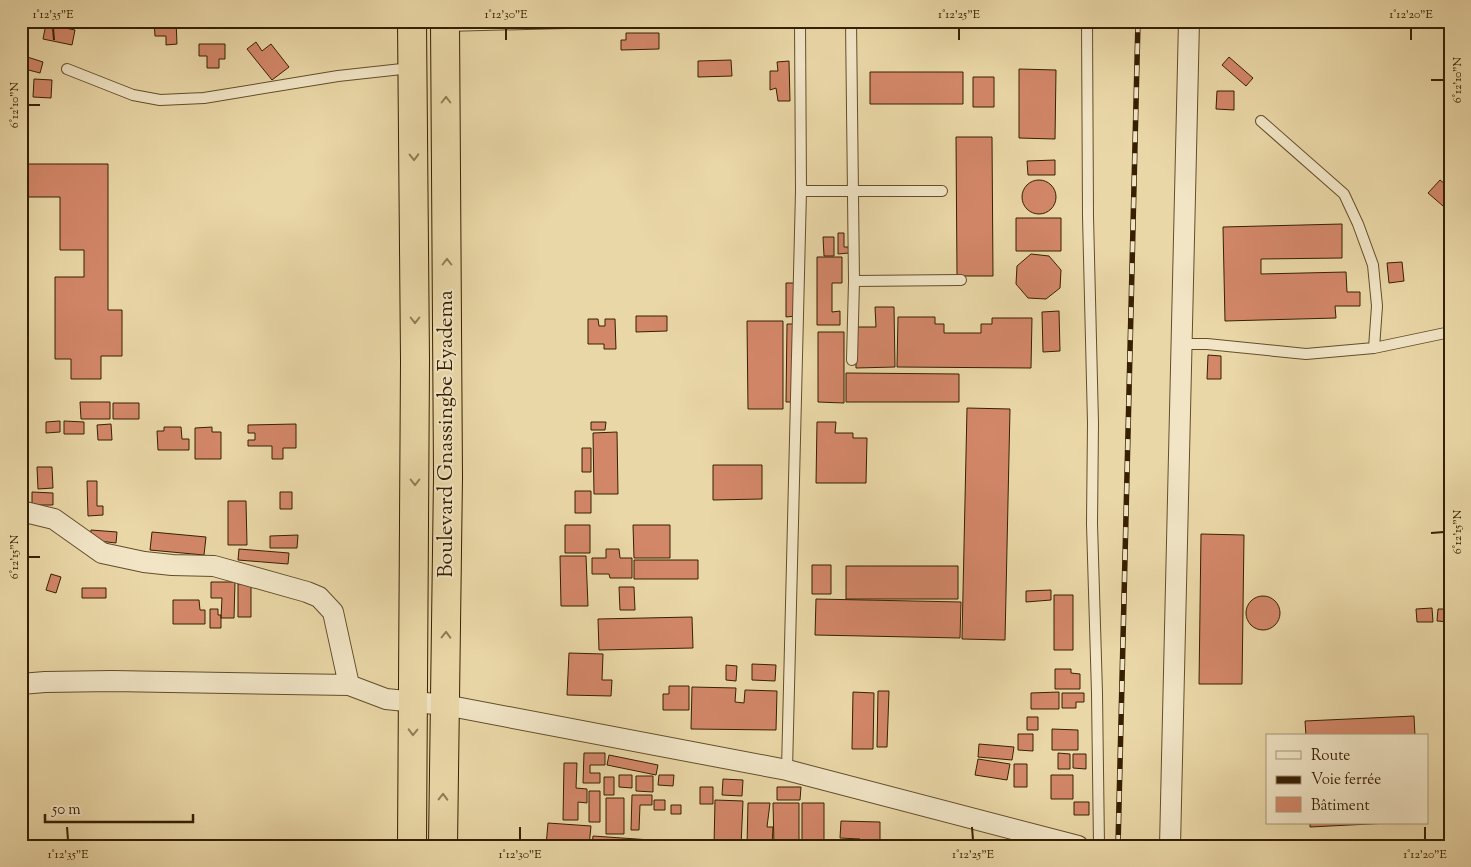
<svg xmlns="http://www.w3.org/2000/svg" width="1471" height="867" viewBox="0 0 1471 867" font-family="'Sorts Mill Goudy',serif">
  <rect width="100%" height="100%" fill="#ead7a7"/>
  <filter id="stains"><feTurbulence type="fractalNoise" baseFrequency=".004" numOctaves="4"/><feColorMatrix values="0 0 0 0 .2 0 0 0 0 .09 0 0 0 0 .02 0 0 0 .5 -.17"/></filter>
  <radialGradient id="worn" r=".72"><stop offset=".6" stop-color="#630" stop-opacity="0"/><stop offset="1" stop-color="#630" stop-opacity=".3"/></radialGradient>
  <path fill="#d38769" stroke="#362000" d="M154,21H176L177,44L166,45V36H155Z
    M46,24L75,30L72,45L43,39Z
    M626,33H659V49L621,50V40H626Z
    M256,42L262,51L271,44L289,67L272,80L247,49Z
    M199,44H225V59H219V68H207V56H199Z
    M21,55L43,62L40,73L21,68Z
    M1229,57L1253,78L1246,86L1222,65Z
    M731,60L732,76L698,77V61Z
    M789,61L790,101H778L776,88L770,90V71H778L777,62Z
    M1019,69L1056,70L1055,139L1019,138Z
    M870,72H963V104H870Z
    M973,77H994V107H973Z
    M34,79L52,80L51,98L33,97Z
    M1217,91H1234V110L1216,109Z
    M956,137H992L993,276H957Z
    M1055,160V175H1028L1027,161Z
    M21,164H108V310H122V356H101V379H71V359H55V277H84V250H60V197H21Z
    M1440,180L1450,188V212L1428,193Z
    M1022 197a17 17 0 1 1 34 0a17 17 0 1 1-34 0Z
    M1016,218H1061V251H1016Z
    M1342,224V258L1261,259V274L1346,272L1347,292H1360V306H1335L1336,318L1225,321L1223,227Z
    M838,233H844V247H848L849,253L838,254Z
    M823,237H834V256H824Z
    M1031,254L1049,256L1061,270L1060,288L1046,299L1028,298L1016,284L1017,266Z
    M817,257H842V283H832V312L840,311V325H817Z
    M1402,262L1404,281L1389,283L1387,263Z
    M786,283H795L796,316L786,317Z
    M875,307H894L895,367L856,368L855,327H876Z
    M1059,311L1060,351L1043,352L1042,312Z
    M636,316H667V331L636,332Z
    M898,317H935V324H944V333H981V324H992V318H1032L1031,368L897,367Z
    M588,319H598L599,326H605V319H615L616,349H604V344H588Z
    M747,321H783V409H748Z
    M787,324H795L794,402H786Z
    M818,332H844V403L818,402Z
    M1208,355L1221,356V379H1207Z
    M846,373L959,374V402H846Z
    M80,402H110V419H81Z
    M113,403H139V419H113Z
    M967,408L1010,409L1005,640L962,639Z
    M60,421V432L46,433V422Z
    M64,421L84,422V434H64Z
    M591,422H606L605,430H591Z
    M817,422H836L835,433H853V438H867L866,483H816Z
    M111,424L112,440H98L97,425Z
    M296,424V448H283V459H272V446H248V440H255V433H248V425Z
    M164,427H181L182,439H189V450H158L157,431H164Z
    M212,427V432H221V459H195V428Z
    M617,432L618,494H594L593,433Z
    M582,448H591V472H582Z
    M713,465H762V499L713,500Z
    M37,467H52L53,488L38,489Z
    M87,481H97V506H103V515L88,516Z
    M575,491H591V513H575Z
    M32,492L53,493V505H32Z
    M280,492H292V509H280Z
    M228,501H246L247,545H228Z
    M565,525H590V553H565Z
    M633,525H670V558H634Z
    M91,530L117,532L116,543L90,540Z
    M152,532L206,537L204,555L150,550Z
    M1201,534L1244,535L1242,684H1199Z
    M298,535L297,548H270V536Z
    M239,549L289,553L288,564L238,560Z
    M606,549H619L620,558H632V578H610L609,574H592V558H606Z
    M560,556H586L588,606H561Z
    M634,560H698V579H634Z
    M812,565H831V594H812Z
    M846,566H958V599H846Z
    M51,574L61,577L56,593L46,590Z
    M211,582H235L234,618H221L222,598H211Z
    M238,584H251V617H238Z
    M619,587H634L635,610H620Z
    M82,588H106V598H82Z
    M1051,590V600L1026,602V591Z
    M1054,595H1073V650H1054Z
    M1246 613a17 17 0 1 1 34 0a17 17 0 1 1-34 0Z
    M816,599L961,602L960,638L815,635Z
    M173,600H199L200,610H205V624H173Z
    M1432,608L1433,622H1417L1416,609Z
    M210,609H218V615H221V628H210Z
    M1438,609H1450V622L1437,621Z
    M692,617L693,648L599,650L598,619Z
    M569,653L603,654L602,680H612L611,696L567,695Z
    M752,664L776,665L775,681L752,680Z
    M726,665L737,666L736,681L726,680Z
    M1055,669H1071V673L1080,674V689H1055Z
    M669,686H689V710H663V694H669Z
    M692,687L736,688L735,702L744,703L745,690L777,691L776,730L691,729Z
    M878,691H889L887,747H877Z
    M853,692L874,693L873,749H852Z
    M1059,692V709H1031V693Z
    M1062,693H1084V702H1076V708H1062Z
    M1414,716L1415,736H1306L1305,721Z
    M1027,717H1038V730H1027Z
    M1052,729L1078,730V750H1052Z
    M1018,734H1033V751L1018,750Z
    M979,744L1014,747L1012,760L978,757Z
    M584,753H605V765H590V773H600V783H583Z
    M1058,753L1070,754V769H1058Z
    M1073,754H1086V769L1073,768Z
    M609,755L658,765L656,775L607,765Z
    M978,759L1010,764L1007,780L975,775Z
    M564,763H577L576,788L587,789V803L578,802V820H563Z
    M1014,764H1027V787H1014Z
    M619,775H632V788L619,787Z
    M659,775H674L673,786L658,785Z
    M1051,775H1073V799H1051Z
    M636,776H653V792L636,791Z
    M604,777H614V795H604Z
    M723,779L743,780L742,796L722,795Z
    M700,787H713V804H700Z
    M777,787H801L800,800H777Z
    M589,791H600V822H589Z
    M632,795H652V805H640L639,830H631Z
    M606,798H624V834H606Z
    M654,800H665V810H654Z
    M715,800L743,801L741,846H714Z
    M1074,802H1089V815H1074Z
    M748,803H770L767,827H773L772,846H747Z
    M773,803H799V846H774Z
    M802,803H824V846H802Z
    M671,805H681V814H671Z
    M841,821L880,822V846H860V839L840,838Z
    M548,823L591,826L589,846H546Z
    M1310,823H1390L1310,827Z
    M593,836L651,840L650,846H592Z"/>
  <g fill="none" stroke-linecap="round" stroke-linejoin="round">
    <defs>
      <path id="lane" d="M851,21L854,281L852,360
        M1087,21L1088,216L1093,423L1092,524L1097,693L1099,846
        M446,26L642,21
        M67,69L133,95L160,100L204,98L338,76L411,68
        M1261,121L1344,194L1358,224L1373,265L1377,306L1374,348
        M801,191H942
        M854,281L961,280
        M1183,344H1207L1306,354L1374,348L1450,332
        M787,770L801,191L800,21"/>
      <path id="street" d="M21,511L54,519L102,553L144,562L172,565L214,566L307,592L319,597L333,612L349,685
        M21,684L45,682L112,681L349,685L386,699L445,705L787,770L1078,846
        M1170,846L1189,21"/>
      <path id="highway" d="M412,846L415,361L412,21
        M443,846L448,477L445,21"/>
    </defs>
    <use href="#lane" stroke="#634e2a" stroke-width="12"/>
    <use href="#street" stroke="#634e2a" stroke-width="22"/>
    <use href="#highway" stroke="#362000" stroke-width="30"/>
    <use href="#lane" stroke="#f1e5c6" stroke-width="10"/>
    <use href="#street" stroke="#f1e5c6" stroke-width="20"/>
    <use href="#highway" stroke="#ead7a7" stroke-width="28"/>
    <defs>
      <path id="rail" d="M1118,846L1138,21"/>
    </defs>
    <use href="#rail" stroke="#362000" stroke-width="5.5"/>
    <use href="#rail" stroke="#f1e5c6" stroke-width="4" stroke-dasharray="11" stroke-linecap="butt"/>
  </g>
  <defs><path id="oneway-chevron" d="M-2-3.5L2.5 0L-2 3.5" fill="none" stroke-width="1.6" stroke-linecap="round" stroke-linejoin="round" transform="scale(1.25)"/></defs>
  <g stroke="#907c54">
    <use href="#oneway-chevron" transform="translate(446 100) rotate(-90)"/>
    <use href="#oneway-chevron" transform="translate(414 157) rotate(89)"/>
    <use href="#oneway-chevron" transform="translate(447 262) rotate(-90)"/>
    <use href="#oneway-chevron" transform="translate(415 320) rotate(90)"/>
    <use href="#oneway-chevron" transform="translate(415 482) rotate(90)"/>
    <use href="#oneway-chevron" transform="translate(446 635) rotate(-89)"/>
    <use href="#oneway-chevron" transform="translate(413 732) rotate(91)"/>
    <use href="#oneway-chevron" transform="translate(443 797) rotate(-89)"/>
  </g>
  <path fill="none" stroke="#362000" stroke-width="2" d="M53,28L54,40M506,28V40M959,28V40M1411,28V40M1431,80H1444M28,105H40M1431,533L1444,532M28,557H40M67,827L68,840M520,827V840M972,827L973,840M1425,827V840"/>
  <g text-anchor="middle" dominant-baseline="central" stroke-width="4" stroke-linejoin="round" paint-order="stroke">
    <g font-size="21" fill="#362000" stroke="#f1e5c6">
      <text transform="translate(447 434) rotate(-90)">Boulevard Gnassingbe Eyadema</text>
    </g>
  </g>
  <rect width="1471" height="867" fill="none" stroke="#ead7a7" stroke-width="55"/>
  <rect x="1266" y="734" width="162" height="90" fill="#f1e5c6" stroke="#a69677"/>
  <rect x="1276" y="751" width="25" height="8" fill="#f1e5c6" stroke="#a69677"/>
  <text x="1311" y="760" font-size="15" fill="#362000">Route</text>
  <rect x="1276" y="776" width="25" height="8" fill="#362000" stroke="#a69677"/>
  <text x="1311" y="784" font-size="15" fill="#362000">Voie ferrée</text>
  <rect x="1276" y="797" width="25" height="15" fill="#d38769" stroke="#a69677"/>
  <text x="1311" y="810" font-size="15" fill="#362000">Bâtiment</text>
  <path d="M45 814v8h148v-8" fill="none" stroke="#362000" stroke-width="2.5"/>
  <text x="52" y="814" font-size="15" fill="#362000" stroke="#f1e5c6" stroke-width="4" paint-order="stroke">50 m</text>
  <rect x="28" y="28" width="1416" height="812" fill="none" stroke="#362000" stroke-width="2"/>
  <g font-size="12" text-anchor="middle" fill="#362000">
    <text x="53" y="18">1°12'35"E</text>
    <text x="506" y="18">1°12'30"E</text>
    <text x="959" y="18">1°12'25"E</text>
    <text x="1411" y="18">1°12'20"E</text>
    <text transform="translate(1457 80) rotate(-90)" y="4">6°12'10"N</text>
    <text transform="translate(14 105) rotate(-90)" y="4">6°12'10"N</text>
    <text transform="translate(1457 532) rotate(-90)" y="4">6°12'15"N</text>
    <text transform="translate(14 557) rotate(-90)" y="4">6°12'15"N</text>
    <text x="68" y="858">1°12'35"E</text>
    <text x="520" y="858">1°12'30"E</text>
    <text x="973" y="858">1°12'25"E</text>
    <text x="1425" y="858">1°12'20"E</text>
  </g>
  <rect width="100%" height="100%" filter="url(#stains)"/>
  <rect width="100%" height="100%" fill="url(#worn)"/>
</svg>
